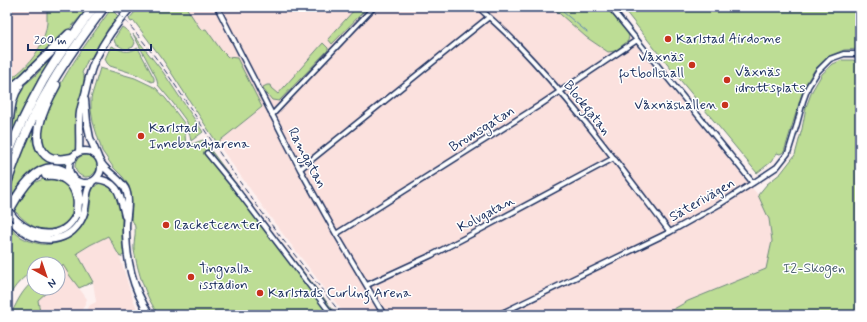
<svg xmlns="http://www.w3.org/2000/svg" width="867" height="322" viewBox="0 0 867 322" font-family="Mynerve,sans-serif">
  <rect width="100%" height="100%" fill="#fdf1f0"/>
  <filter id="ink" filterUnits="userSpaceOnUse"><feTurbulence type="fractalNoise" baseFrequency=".025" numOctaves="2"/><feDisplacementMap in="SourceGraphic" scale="8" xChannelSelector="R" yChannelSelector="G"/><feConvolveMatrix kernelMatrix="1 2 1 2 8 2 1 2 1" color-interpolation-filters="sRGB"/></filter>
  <g filter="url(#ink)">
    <path fill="#fbe1de" d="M7,7H47V23L45,33L41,44L37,53L23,69L15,76L7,81Z
      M186,7H552L586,37L608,52L615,51L628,41L629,36L758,195L769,219L772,241L766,269L688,301L663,315H345L276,225L217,143L262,107L228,57L221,50L206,29L201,30Z
      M108,236L120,257L130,291L137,309L126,315H88L86,312L90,305L96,302L93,282L77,253L90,245Z
      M63,265L70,276L87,299L82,310L63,315H41L40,313L38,300L47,292L45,288H58V267Z"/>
    <path fill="#bddd95" stroke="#6c867a" d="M47,7H89L41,61L7,90V81C28,68 44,48 47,23C47,18 47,12 47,7Z
      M139,7H186L201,30L206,29L221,50L228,57L237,58L262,107L217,143L163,60L134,21L131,22L129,19Z
      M360,7H362L366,9L332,44L328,39L355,9Z
      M552,7H606L626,30L629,36L628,41L615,51L608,52L586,37Z
      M622,7H860V49L844,50L829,56L815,69L804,87L784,152L780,154L777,153L771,162L757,173L662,58Z
      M111,9L119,17L109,27L90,60L88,59L82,73L84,76V82L76,122L77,140L75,150L68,156L49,155L40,139C49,90 83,49 111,9Z
      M122,27L128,31L135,43L133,47C125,51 122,48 115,43L114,39Z
      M133,34L163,72L203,132L191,141L187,122L173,103L158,85L156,77Z
      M323,43L328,48V50L279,101L272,100L263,89V87L267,85H270L271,88L278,94Z
      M111,46C123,51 126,54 138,48L154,78V81L152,82L138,75L110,66L107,63L105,59Z
      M52,56L54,58L29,98L7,147V135L11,123L12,106L19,90L37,74Z
      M842,60H853L860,63V315H663L688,301L766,269L772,241L769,219L758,195L767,184L781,173L795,155L802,129L806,107L812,91L822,74L833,64Z
      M100,68L135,78L156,88L166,99L184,123L186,146L203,140L270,229L337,315H159C145,297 138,272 134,250C133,240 139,227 131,219L132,206L129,186L123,177L113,167L102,151L93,122L91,110V98Z
      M39,113C38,119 35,126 34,132C32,144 39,160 52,163C57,164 63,163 68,162L66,170C60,171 37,171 32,173C21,179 12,194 7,205V197L23,150Z
      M75 166a11 11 0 1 1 22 0a11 11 0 1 1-22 0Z
      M48,178C52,178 57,179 60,181C65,183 69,187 71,191C85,213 60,235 38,228C28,225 20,216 13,209C23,193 28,182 48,178Z
      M100,183L107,184L112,188L115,193L120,205L122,221V242L124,255L120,257L108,236L90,245L77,253L93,282L79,288L70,276L63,265L58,267V264H34V270C23,277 14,286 9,297H7V224C11,229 16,234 21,237C26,240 34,243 41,244C59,247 79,235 86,219C88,215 90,211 90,207C92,197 88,189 100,183Z
      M34,281V288H45L47,292L38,300L40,313L39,315H12V312C18,300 23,289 34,281Z"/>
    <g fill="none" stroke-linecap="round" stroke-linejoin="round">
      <path stroke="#5f85b1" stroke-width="1" d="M557,7L587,32"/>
      <defs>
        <path id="street" d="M217,7L300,169L336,234L384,315
          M478,7C491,19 505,31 518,45C574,103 621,168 670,232
          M610,7L753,183
          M272,115L374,7
          M207,153L234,186L332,315
          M300,169L489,17
          M336,234L540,105L637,40
          M367,285L432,255L474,233L614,158
          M498,315L670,232L720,204L759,179L777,167L788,153L797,124L803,101L808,87L818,71L830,59L844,54H858L860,55"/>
        <path id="secondary" d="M85,100L87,122L90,138L98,157
          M69 167a16 16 0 1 1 32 0a16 16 0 1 1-32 0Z
          M79,152C80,139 78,125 80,112C81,106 83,100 85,94C88,82 90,69 96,58C105,39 117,23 131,7
          M101,163C103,166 105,168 107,170C113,176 120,180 125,188C131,199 126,215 126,227C126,260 132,288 150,315
          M96,179C120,181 120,196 125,216
          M77,181L80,194L81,201
          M7,216C12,222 17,227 23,231C42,245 69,242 81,220C87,211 85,200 88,190C89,187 91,184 92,182
          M16,220C37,239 67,240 78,210"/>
        <path id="highway" d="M56,85C47,101 29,135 43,152C46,156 51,159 56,159C61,160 67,159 72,158
          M7,92L24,78L69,34
          M7,129C11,113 9,100 19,86
          M7,157C17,131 29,106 43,81C58,55 76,31 94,7
          M46,175C61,173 74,182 77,197C79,202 77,208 77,213
          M7,183C18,150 31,118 49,88C65,59 85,33 104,7
          M7,214C17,197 33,163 58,169C63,170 68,174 72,177"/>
      </defs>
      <use href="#street" stroke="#1b2f5e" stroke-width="7"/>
      <use href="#secondary" stroke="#1b2f5e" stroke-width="9"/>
      <use href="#highway" stroke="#1b2f5e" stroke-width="11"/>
      <use href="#street" stroke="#fff" stroke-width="4"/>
      <use href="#secondary" stroke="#fff" stroke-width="6"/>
      <use href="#highway" stroke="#fff" stroke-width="8"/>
      <path stroke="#1b2f5e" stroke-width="1" stroke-dasharray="6 3" stroke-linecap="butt" d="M112,7C157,51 188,106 223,158C260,212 301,263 342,315"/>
      <defs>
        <path id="secondary-bridge" d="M7,209L16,220"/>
      </defs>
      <use href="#secondary-bridge" stroke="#1b2f5e" stroke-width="9" stroke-linecap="butt"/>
      <use href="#secondary-bridge" stroke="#fff" stroke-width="6"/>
    </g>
  </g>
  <g fill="#c8321e" stroke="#fff" stroke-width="1.5">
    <circle cx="668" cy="39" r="4"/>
    <circle cx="692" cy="65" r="4"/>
    <circle cx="727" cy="80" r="4"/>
    <circle cx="725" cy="105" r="4"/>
    <circle cx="141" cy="136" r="4"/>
    <circle cx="166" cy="225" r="4"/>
    <circle cx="191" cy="277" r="4"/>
    <circle cx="260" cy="293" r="4"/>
  </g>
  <g text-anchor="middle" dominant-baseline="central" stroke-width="3" stroke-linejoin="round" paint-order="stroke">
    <g font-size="14" fill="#1b2f5e" stroke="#fff" text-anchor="start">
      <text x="676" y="39">Karlstad Airdome</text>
      <text x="684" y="57" text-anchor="end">Våxnäs<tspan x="684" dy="16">fotbollshall</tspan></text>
      <text x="735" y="72">Våxnäs<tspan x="735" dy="16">idrottsplats</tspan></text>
      <text x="717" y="105" text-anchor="end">Våxnäshallen</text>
      <text x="149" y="128">Karlstad<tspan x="149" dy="16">Innebandyarena</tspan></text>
      <text x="174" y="225">Racketcenter</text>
      <text x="199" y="269">Tingvalla<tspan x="199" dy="16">isstadion</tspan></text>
      <text x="268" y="293">Karlstads Curling Arena</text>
    </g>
    <g font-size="14" fill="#1b2f5e" stroke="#fff">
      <text transform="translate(587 108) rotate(51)">Blockgatan</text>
      <text transform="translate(482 129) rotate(-32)">Bromsgatan</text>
      <text transform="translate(307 158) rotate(62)">Ramgatan</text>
      <text transform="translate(702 200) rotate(-30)">Säterivägen</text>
      <text transform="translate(486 214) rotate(-28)">Kolvgatan</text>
    </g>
    <g font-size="14" fill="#445a6c" stroke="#fff">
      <text x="814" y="268">I2-Skogen</text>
    </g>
  </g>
  <rect width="867" height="322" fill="none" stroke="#fff" stroke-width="24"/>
  <rect x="12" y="12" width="843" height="298" fill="none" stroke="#1b2f5e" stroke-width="1.5" filter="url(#ink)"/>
  <g transform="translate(46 276) rotate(140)"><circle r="19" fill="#ffffff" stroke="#a4acbf"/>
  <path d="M0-3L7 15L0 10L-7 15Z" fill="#c8321e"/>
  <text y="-6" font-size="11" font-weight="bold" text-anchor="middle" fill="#1b2f5e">N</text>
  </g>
  <path d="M28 44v6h123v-6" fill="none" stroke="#1b2f5e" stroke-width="2"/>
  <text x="34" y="44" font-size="12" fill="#1b2f5e" stroke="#ffffff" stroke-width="3" paint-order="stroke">200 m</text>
</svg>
